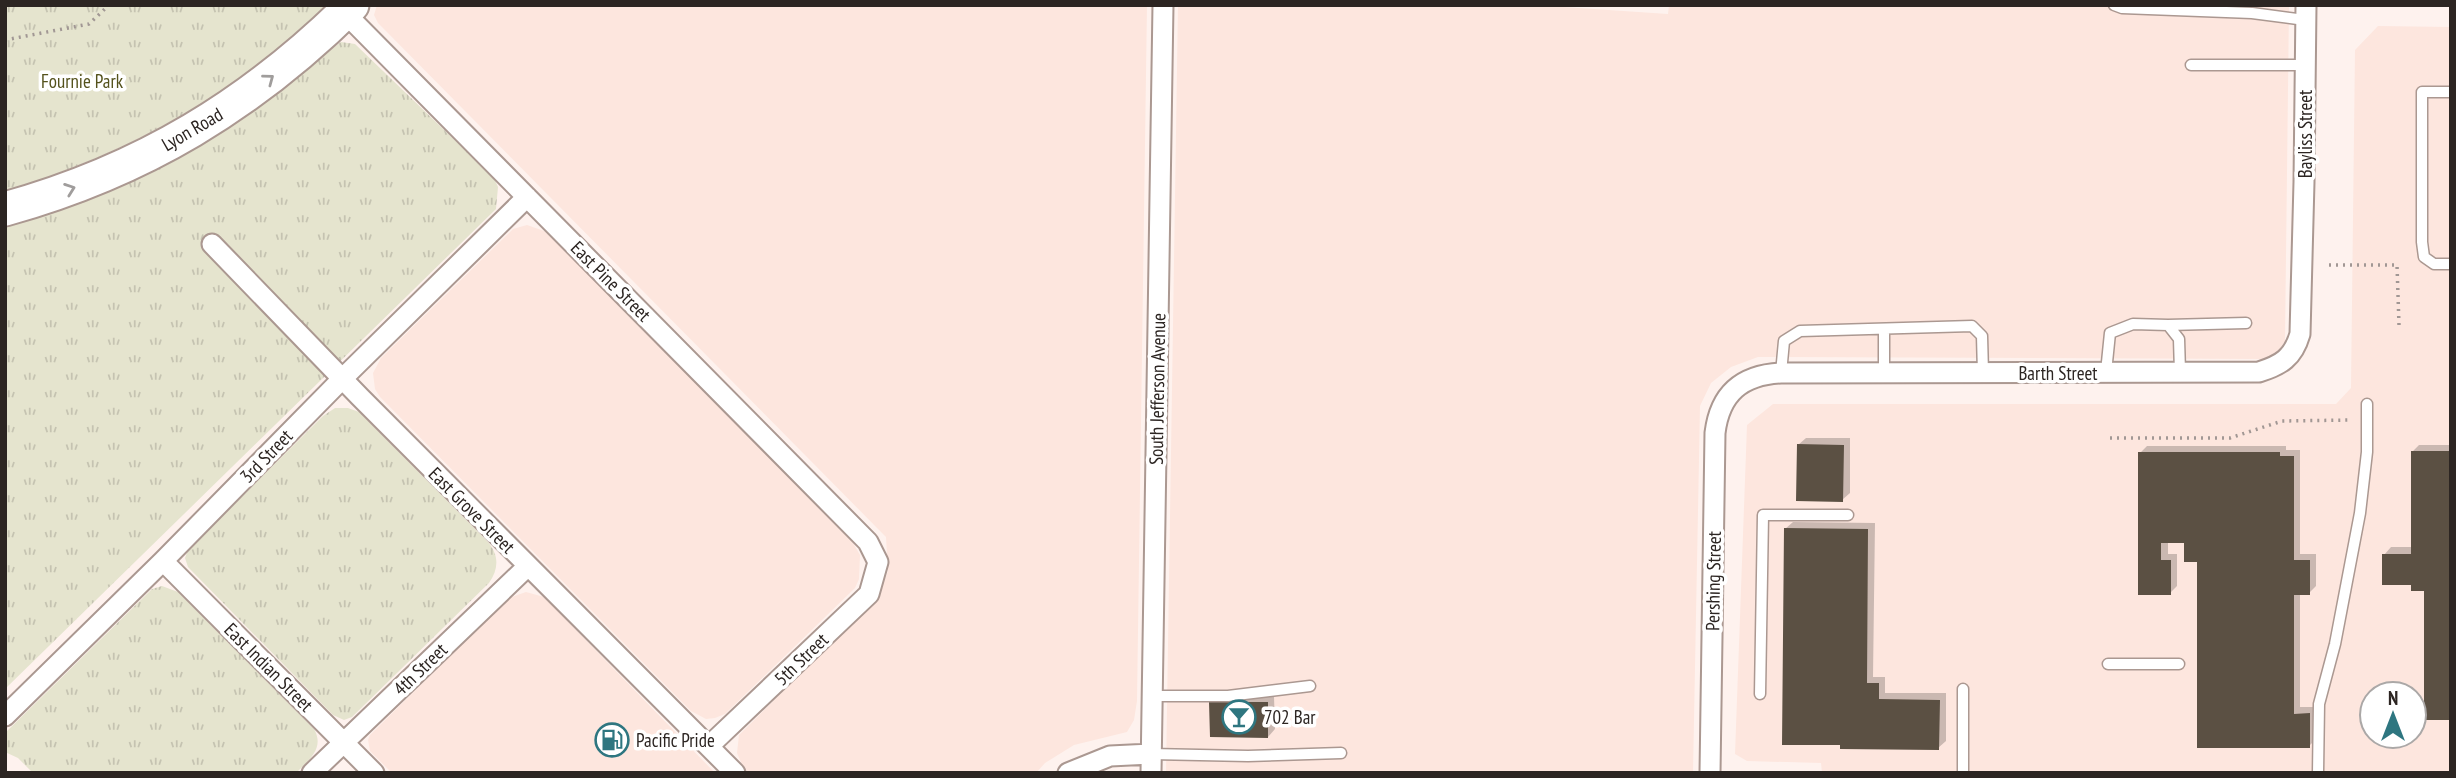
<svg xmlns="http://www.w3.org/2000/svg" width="2456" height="778" viewBox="0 0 2456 778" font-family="'PT Sans Narrow',sans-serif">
  <defs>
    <pattern id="grass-tufts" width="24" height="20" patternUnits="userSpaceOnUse" patternTransform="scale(1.75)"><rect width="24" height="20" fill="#e5e4ce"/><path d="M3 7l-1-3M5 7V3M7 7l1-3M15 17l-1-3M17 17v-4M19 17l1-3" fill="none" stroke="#c5c3b1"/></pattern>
  </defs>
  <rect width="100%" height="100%" fill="#fef2ee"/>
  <path fill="#fde6de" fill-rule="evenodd" d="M377,5H1147L1137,701L1134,720L1127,732L1074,745L1045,763L1036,773H749L743,767L737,753L739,735L878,597L888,571L886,537L378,23L374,15Z
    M1178,5H1534L1668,14L1669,5H2289L2285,341L2277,354L2265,359L1758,357L1731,367L1711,383L1700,406L1693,773H1166Z
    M2378,26L2451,27V773H1822L1821,763L1747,761L1735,754L1747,425L1773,404H2336L2351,388L2355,50ZM2372,694H2414V736H2372Z
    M527,225L547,232L850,538L860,555L859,579L855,588L725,714L715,718L706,719L691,711L380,397L375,389L373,373L381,358L513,229Z
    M526,592L544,597L715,773H392L370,751L368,740L370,735L509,598Z"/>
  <path fill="url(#grass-tufts)" d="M5,5H326C251,80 160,135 61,172C43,179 24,187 5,191Z
    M341,42L355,44L494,178L498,187L496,209L5,689V225L116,187L174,159L234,124Z
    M335,408H348L359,412L488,542C499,555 499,569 489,583L352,717L344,720L333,715L188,567L185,558L188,550L323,416Z
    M162,586L178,592L314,729C325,748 309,760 296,773H33L18,758L5,752V733L152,589Z"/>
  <path fill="#0003" d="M1806,438H1850V493L1842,500L1798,445Z
    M2419,445H2451V719L2426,589L2413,583L2384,555L2391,547H2412V452Z
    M2147,446H2286V450H2300V554H2316V586L2309,593H2300V707H2316V739L2309,746L2199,560L2185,542H2168V554H2177V586L2170,593H2140V453Z
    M1793,522L1875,523L1873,677H1885V693H1946V741L1938,748L1842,747L1785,529Z
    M1218,695L1274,696L1275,729L1268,737L1211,703Z"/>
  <path fill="#5b5043" d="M1797,444L1844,445L1843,502L1796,501Z
    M2411,451H2451V720H2424V591H2411V585H2382V554H2411Z
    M2138,452H2280V456H2294V560H2310V595H2294V714L2310,713V748H2197V562H2184V543H2161V560H2171V595H2138Z
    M1784,528L1868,529L1867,683H1879V699L1940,700L1939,750L1840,749V745H1782Z
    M1209,702H1268V738L1210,737Z"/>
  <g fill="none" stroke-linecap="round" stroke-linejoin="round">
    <defs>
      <path id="service" d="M2114,5L2122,8L2252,13L2305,20
        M2191,65H2305
        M2451,92H2422V242L2424,257L2434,264H2451
        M2168,325L2246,323
        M2106,372L2110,333L2133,324L2168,325L2179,339L2180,372
        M1781,373L1784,341L1800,331L1972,326L1982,336L1983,373
        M1884,373V329
        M2108,664H2179
        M1963,689V773
        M1760,694L1763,515H1848
        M1152,696H1228L1310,686
        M1151,754L1248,756L1341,753
        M2318,773L2319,704L2335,644L2360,513L2367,452V404"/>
      <path id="minor" d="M338,6L868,542L878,562L869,594L709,746
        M212,244L360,397L735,773
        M163,561L374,773
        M5,716L163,561L342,379L527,197
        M312,773L528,566
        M1068,773L1110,756L1151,754
        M1151,773L1163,5
        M1710,773L1715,433C1720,393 1742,375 1781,373L2259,372C2281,365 2293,358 2300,334L2304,182L2306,5"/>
      <path id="trunk" d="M5,209C142,171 251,105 352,5"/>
    </defs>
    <use href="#service" stroke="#ab9891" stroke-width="13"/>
    <use href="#minor" stroke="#ab9891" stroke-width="23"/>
    <use href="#trunk" stroke="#ab9891" stroke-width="37"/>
    <path stroke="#a19794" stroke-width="3.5" stroke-dasharray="2 5" stroke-linecap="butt" d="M5,40L89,24L109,5
      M2329,265H2397L2399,325
      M2110,438H2230L2282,421L2351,420"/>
    <use href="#service" stroke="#fff" stroke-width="10"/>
    <use href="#minor" stroke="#fff" stroke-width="19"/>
    <use href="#trunk" stroke="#fff" stroke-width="33"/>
  </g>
  <defs><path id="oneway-chevron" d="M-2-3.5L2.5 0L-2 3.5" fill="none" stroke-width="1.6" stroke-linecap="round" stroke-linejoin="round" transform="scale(1.75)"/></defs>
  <g stroke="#a09d9c">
    <use href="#oneway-chevron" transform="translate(269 79) rotate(-37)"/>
    <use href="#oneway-chevron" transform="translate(70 189) rotate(-20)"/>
  </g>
  <defs>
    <symbol id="bar-ring" viewBox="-11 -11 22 22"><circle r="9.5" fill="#fff" stroke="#2e7680" stroke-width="1.5"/><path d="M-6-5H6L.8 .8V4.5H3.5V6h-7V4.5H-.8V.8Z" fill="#2e7680"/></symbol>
    <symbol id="fuel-ring" viewBox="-11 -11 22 22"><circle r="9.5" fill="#fff" stroke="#2e7680" stroke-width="1.5"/><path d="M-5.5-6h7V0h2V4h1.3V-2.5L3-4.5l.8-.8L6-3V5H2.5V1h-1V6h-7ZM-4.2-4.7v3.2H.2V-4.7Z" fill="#2e7680"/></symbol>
  </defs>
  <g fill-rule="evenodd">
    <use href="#bar-ring" x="1220" y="698" width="38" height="38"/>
    <use href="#fuel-ring" x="593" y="721" width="38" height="38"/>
  </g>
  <g text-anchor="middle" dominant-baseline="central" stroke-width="7" stroke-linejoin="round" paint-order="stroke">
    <g font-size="19" fill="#54521c" stroke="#fff">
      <text x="82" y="81">Fournie Park</text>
    </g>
    <g font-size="19" fill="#2c2522" stroke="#fff">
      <text transform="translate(192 129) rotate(-30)">Lyon Road</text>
      <text transform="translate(2305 134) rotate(-90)">Bayliss Street</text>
      <text transform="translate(611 281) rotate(45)">East Pine Street</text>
      <text x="2058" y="373">Barth Street</text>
      <text transform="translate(1157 389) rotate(-89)">South Jefferson Avenue</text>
      <text transform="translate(266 456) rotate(-46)">3rd Street</text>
      <text transform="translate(472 510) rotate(45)">East Grove Street</text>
      <text transform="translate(1713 581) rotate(-89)">Pershing Street</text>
      <text transform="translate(801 659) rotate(-44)">5th Street</text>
      <text transform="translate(269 667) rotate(45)">East Indian Street</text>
      <text transform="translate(420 669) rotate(-44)">4th Street</text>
    </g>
    <g font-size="19" fill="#2c2522" stroke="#fff" text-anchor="start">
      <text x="1264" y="717">702 Bar</text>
      <text x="636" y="740">Pacific Pride</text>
    </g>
  </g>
  <rect width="2456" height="778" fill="none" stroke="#2c2522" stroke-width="14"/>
  <g transform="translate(2393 715)"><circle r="33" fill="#ffffff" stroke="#aba8a7" stroke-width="2"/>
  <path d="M0-5L12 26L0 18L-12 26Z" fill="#2e7680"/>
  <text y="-10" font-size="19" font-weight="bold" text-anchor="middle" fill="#2c2522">N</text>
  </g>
</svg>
